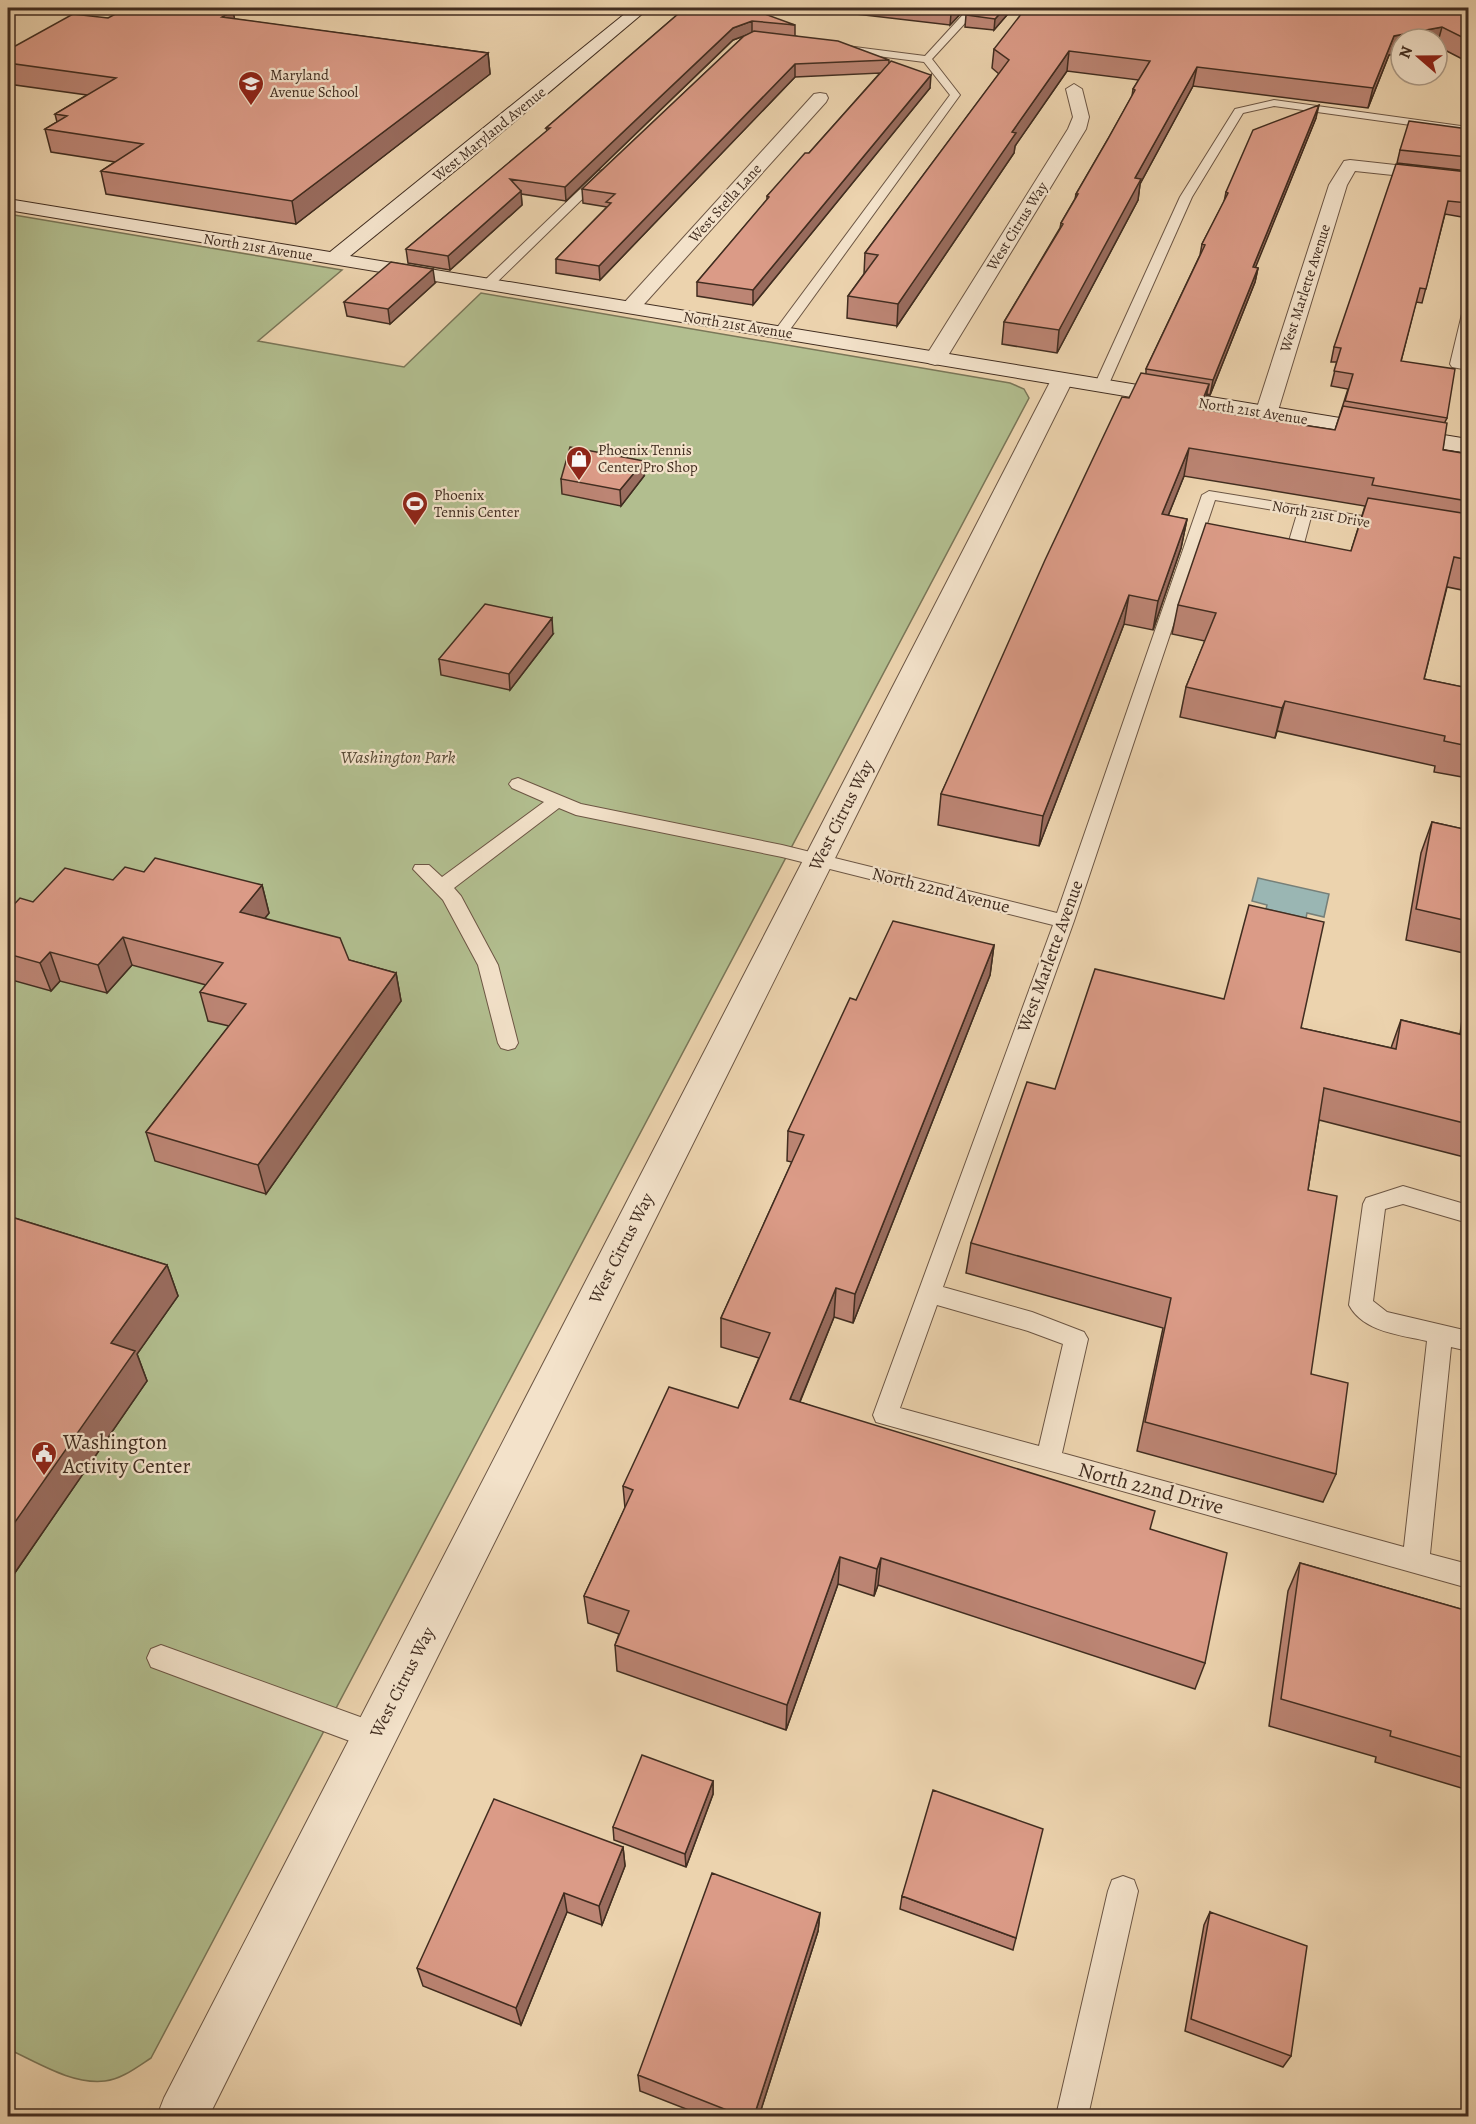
<svg xmlns="http://www.w3.org/2000/svg" width="1476" height="2124" viewBox="0 0 1476 2124" font-family="Alegreya,serif">
  <rect width="100%" height="100%" fill="#ecd3ae"/>
  <filter id="stains"><feTurbulence type="fractalNoise" baseFrequency=".00333" numOctaves="4"/><feColorMatrix values="0 0 0 0 .2 0 0 0 0 .09 0 0 0 0 .02 0 0 0 .5 -.17"/></filter>
  <radialGradient id="worn" r=".72"><stop offset=".6" stop-color="#630" stop-opacity="0"/><stop offset="1" stop-color="#630" stop-opacity=".3"/></radialGradient>
  <path fill="#b2be8f" stroke="#7a7658" stroke-width="1.5" d="M8,214L342,270L258,341L404,367L481,293L1010,383L1024,389L1029,398L151,2058C137,2067 122,2079 105,2081C72,2085 37,2062 8,2049Z"/>
  <path fill="#9ab6b3" stroke="#767f78" stroke-width="1.5" d="M1258,878L1329,894L1324,917L1307,913L1306,918L1266,909L1267,905L1252,901Z"/>
  <g fill="none" stroke-linecap="round" stroke-linejoin="round">
    <defs>
      <path id="lane" d="M969,8H979L932,59L960,95L786,335H776L774,332L776,329L950,95L924,62L839,51L834,48L839,45L925,56Z
        M1274,100L1468,127V133L1274,106L1243,113L1192,197L1108,386L1106,389H1096L1094,386L1180,197L1235,109Z
        M603,170L607,171V175L492,287H484L482,284L484,281L599,171Z
        M1468,310V342L1464,361L1468,362V370L1452,367L1450,364L1462,314Z
        M1209,491L1387,520L1395,525L1387,530L1311,517L1301,555L1298,558L1280,562L1272,557L1275,554L1286,551L1297,514L1215,500L1074,921L943,1287L1032,1312L1084,1332L1088,1339L1062,1453L1404,1547L1427,1341C1401,1335 1363,1332 1349,1305L1363,1204L1366,1198L1403,1186L1468,1205V1223L1403,1204L1385,1209L1373,1301L1387,1312L1468,1331V1351L1451,1347L1430,1554L1468,1564V1588L876,1422L873,1415L1053,925L782,857L576,815L559,808L454,888L461,896L498,965L518,1043L515,1048L508,1050L501,1048L498,1043L478,965L443,900L413,869L415,865H429L442,877L544,802L512,788L509,784L512,780L518,778L581,804L782,845L1057,913L1202,495ZM937,1305L1028,1331L1063,1344L1039,1446L900,1408Z
        M161,1645L374,1722L384,1726L388,1736L384,1746L374,1750L151,1667L147,1658L151,1649Z
        M1123,1876L1134,1880L1138,1891L1088,2116H1056L1108,1891L1112,1880Z"/>
      <path id="street" d="M1074,84L1082,89L1089,117L1086,129L946,359L942,363L935,365L928,363L924,359L1068,129L1073,117L1066,89Z
        M820,93L826,94L828,98L826,102L637,312H623L620,308L623,304L814,94Z
        M1350,160L1468,173V183L1355,171L1347,185L1277,414L1274,419L1266,421L1258,419L1255,414L1329,185L1344,161Z
        M1062,374L1070,375L1073,380L209,2116H157L164,2098L1051,380L1054,375Z"/>
      <path id="secondary" d="M632,8H649L477,153L350,256L1468,439V453L8,210V199L330,252Z"/>
    </defs>
    <use href="#lane" stroke="#6c5644" stroke-width="2"/>
    <use href="#street" stroke="#6c5644" stroke-width="2"/>
    <use href="#secondary" stroke="#412d20" stroke-width="2"/>
    <use href="#lane" fill="#f3e2ca" fill-rule="evenodd"/>
    <use href="#street" fill="#f3e2ca" fill-rule="evenodd"/>
    <use href="#secondary" fill="#f3e2ca" fill-rule="evenodd"/>
  </g>
  <path fill="#bc8574" stroke="#412d20" stroke-width="1.5" d="M685,8L795,25V36L889,60V63L930,88L753,305L697,296V282L767,200V196L809,153L880,73L795,77L600,280L556,273V259L607,207L583,203L582,189L744,36L733,40L566,201L521,194L522,205L450,270L408,263L406,249L547,131L546,128Z
    M804,8H966L950,25Z
    M973,8H1013L994,30L965,27L966,15Z
    M1468,8V62L1437,46V39H1401V53L1389,55L1368,108L1193,86L1140,184L1138,200L1057,353L1002,344L1004,322L1060,228L1061,223L1075,199L1076,194L1108,139L1132,96L1133,89L1139,80L1067,71L1015,146L1014,153L897,326L847,318L848,296L864,274L865,253L999,74L992,68L994,49Z
    M233,11L234,19L488,53L490,74L296,224L106,194L101,171L115,162L51,152L45,129L57,122L55,114L87,95L8,84V50L108,18Z
    M1316,118L1255,267L1258,268L1255,282L1210,395L1207,394L1204,410L1335,430L1348,389L1331,386L1337,362H1331L1334,347L1468,172V171L1397,163L1400,150L1468,129V218L1445,214L1422,303L1416,302L1401,361L1447,418L1445,422L1443,450L1468,454V587L1467,591L1447,587L1424,679L1468,688V778L1434,772L1435,766L1277,731L1275,738L1180,717L1186,687L1205,641L1172,634L1178,605L1351,551L1365,506L1184,476L1168,516L1187,519L1181,548L1153,630L1124,624L1039,846L938,825L941,794L1129,398L1146,373V369L1200,255L1202,244L1224,202L1226,192Z
    M435,283L390,324L347,316L344,302Z
    M644,476L621,506L562,494L561,479Z
    M553,634L510,690L441,675L439,659Z
    M1432,822L1468,830V954L1406,940L1421,853Z
    M144,872L262,885L269,913L264,919L349,960L396,973L401,1001L266,1194L155,1161L146,1132L229,1026L208,1021L200,992L206,985L132,965L107,993L60,981L51,991L8,979V911L33,902Z
    M994,945L990,975L853,1323L834,1317L800,1402L1150,1529L1205,1663L1195,1689L878,1585L874,1596L838,1584L786,1730L617,1671L615,1645L619,1634L588,1623L584,1596L625,1508L623,1486L738,1408L759,1358L721,1347V1318L792,1162L787,1161L788,1131L856,1000Z
    M1468,978V1158L1319,1120L1308,1190L1311,1374L1336,1474L1323,1502L1137,1451L1163,1328L966,1273L971,1243L1055,1089L1301,1028L1391,1048L1401,1020L1460,1034Z
    M8,1216L167,1265L178,1296L137,1354L147,1381L14,1574L8,1572Z
    M1300,1563L1468,1611V1790L1375,1762L1376,1757L1269,1726L1288,1591Z
    M713,1781V1794L686,1867L614,1840L613,1827Z
    M623,1847L625,1866L602,1925L567,1912L521,2025L423,1986L417,1968Z
    M902,1896L1016,1938L1013,1950L900,1909Z
    M1210,1912L1291,2056L1283,2067L1185,2031L1204,1925Z
    M820,1913L818,1931L759,2116H704L640,2091L638,2075Z"/>
  <path fill="#996c5e" stroke="#412d20" stroke-width="1.5" d="M957,8H966L950,25L951,14Z
    M1005,8H1013L994,30L995,19Z
    M233,11L237,31L222,17Z
    M752,21V33L733,40L566,201L565,187L733,28Z
    M1442,27L1437,45V39H1401V53L1389,55L1368,108L1373,88L1394,36Z
    M1069,51L1067,71L1015,146L1014,153L897,326L898,304L1012,132Z
    M488,53L490,74L296,224L292,201Z
    M795,64V77L600,280L599,266Z
    M1197,67L1193,86L1140,184L1138,200L1057,353L1059,330L1135,178Z
    M931,75L930,88L753,305V290Z
    M1319,105L1316,118L1250,281L1253,267Z
    M521,191L522,205L450,270L448,256Z
    M1258,268L1255,282L1210,395L1213,380Z
    M433,269L435,283L390,324L388,309Z
    M1209,384L1203,411L1199,409Z
    M1189,448L1184,476L1157,543L1162,514Z
    M644,461V476L621,506L620,490Z
    M1187,519L1181,548L1153,630L1158,601Z
    M1129,595L1124,624L1039,846L1043,816Z
    M552,618L553,634L510,690L509,674Z
    M1285,701L1277,731L1275,738L1282,708Z
    M262,885L269,913L247,941L240,912Z
    M123,937L132,965L107,993L98,965Z
    M994,945L990,975L853,1323L855,1294Z
    M50,952L60,981L51,991L40,963Z
    M396,973L401,1001L266,1194L258,1165Z
    M167,1265L178,1296L137,1354L147,1381L14,1574L8,1563V1532L111,1343Z
    M836,1288L834,1317L789,1428L790,1399Z
    M840,1557L838,1584L786,1730L787,1705Z
    M881,1558L878,1585L874,1596L877,1569Z
    M713,1781V1794L686,1867L685,1854Z
    M623,1847L625,1866L602,1925L599,1906Z
    M564,1893L567,1912L521,2025L516,2008Z
    M820,1913L818,1931L759,2116H754Z"/>
  <path fill="#db9b87" stroke="#412d20" stroke-width="1.5" d="M127,8H209L233,11L222,17L488,53L292,201L101,171L143,144L45,129L67,116L55,114L116,78L8,63V50L73,14L108,18Z
    M685,8H748L795,25L752,21L733,28L565,187L510,179L521,191L448,256L406,249L550,128H546Z
    M900,8H957L951,14Z
    M973,8H1005L995,19L966,15Z
    M1051,8H1468V40L1442,27L1394,36L1373,88L1197,67L1135,178L1141,179L1059,330L1004,322L1063,224L1061,223L1078,194H1076L1108,139L1135,90L1133,89L1150,61L1069,51L1012,132L1016,133L898,304L848,296L878,255L865,253L1009,60L994,49L1022,13Z
    M754,31L838,41L889,60L795,64L599,266L556,259L611,203L606,202L615,194L582,189L744,36Z
    M891,61L931,75L753,290L697,282L769,197L767,196L805,153H809Z
    M1319,105L1253,267L1258,268L1213,380L1146,369L1205,245L1202,244L1228,193L1226,192L1253,130Z
    M1409,121L1468,129V157L1400,150Z
    M1396,164L1468,172V203L1448,201L1426,289L1420,288L1401,361L1455,369L1447,418L1345,401L1353,374L1334,371L1341,348L1334,347Z
    M391,262L433,269L388,309L344,302Z
    M1141,373L1209,384L1199,409L1335,430L1343,406L1447,423L1443,450L1468,454V501L1372,485L1374,478L1189,448L1162,514L1187,519L1158,601L1129,595L1043,816L941,794L1045,560L1122,397L1129,398Z
    M570,447L644,461L620,490L561,479Z
    M1368,498L1468,514V560L1454,557L1424,679L1468,688V746L1444,741L1445,736L1285,701L1282,708L1186,687L1216,613L1178,605L1206,523L1351,551Z
    M485,604L552,618L509,674L439,659Z
    M1432,822L1468,830V921L1416,909Z
    M155,858L262,885L240,912L340,938L349,960L396,973L258,1165L146,1132L246,1004L200,992L223,963L123,937L98,965L50,952L40,963L8,954V911L20,898L33,902L65,868L113,880L125,867L144,872Z
    M1249,905L1324,922L1301,1028L1396,1049L1401,1020L1467,1036L1468,1023V1124L1324,1088L1308,1190L1337,1196L1311,1374L1348,1383L1336,1474L1145,1422L1171,1298L971,1243L1027,1082L1055,1089L1095,969L1224,999Z
    M893,921L994,945L855,1294L836,1288L790,1399L1155,1511L1150,1529L1227,1553L1205,1663L881,1558L877,1569L840,1557L787,1705L615,1645L629,1611L584,1596L633,1490L623,1486L669,1387L738,1408L770,1333L721,1318L804,1135L788,1131L850,998L856,1000Z
    M8,1216L167,1265L111,1343L135,1351L8,1532Z
    M1300,1563L1468,1611V1759L1390,1736L1391,1731L1281,1699Z
    M642,1755L713,1781L685,1854L613,1827Z
    M933,1790L1043,1829L1016,1938L902,1896Z
    M494,1799L623,1847L599,1906L564,1893L516,2008L417,1968Z
    M712,1873L820,1913L754,2116H742L638,2075Z
    M1210,1912L1307,1946L1291,2056L1191,2019Z"/>
  <defs>
    <symbol id="school-pin" viewBox="-11 -11 22 30"><path d="M0 17L-7.5 6A9.5 9.5 0 1 1 7.5 6Z" fill="#8f2418" stroke="#f3e2ca"/><path d="M0-5L7-2L0 1L-7-2ZM-4 1L0 2.5L4 1V4Q0 6-4 4Z" fill="#fff"/></symbol>
    <symbol id="shop-pin" viewBox="-11 -11 22 30"><path d="M0 17L-7.5 6A9.5 9.5 0 1 1 7.5 6Z" fill="#8f2418" stroke="#f3e2ca"/><path d="M-5-2.5h2.3a2.7 3.5 0 0 1 5.4 0H5L5.5 6h-11ZM-1.5-2.5h3a1.5 2.3 0 0 0-3 0Z" fill="#fff"/></symbol>
    <symbol id="stadium-pin" viewBox="-11 -11 22 30"><path d="M0 17L-7.5 6A9.5 9.5 0 1 1 7.5 6Z" fill="#8f2418" stroke="#f3e2ca"/><path d="M0-5a6.5 5 0 1 0 0 10a6.5 5 0 1 0 0-10ZM-3.5-1.8h7v3.6h-7Z" fill="#fff"/></symbol>
    <symbol id="civic-pin" viewBox="-11 -11 22 30"><path d="M0 17L-7.5 6A9.5 9.5 0 1 1 7.5 6Z" fill="#8f2418" stroke="#f3e2ca"/><path d="M-.6-6.5H3V-4.5H.6V-3L4-1V1h2V6H-6V1h2V-1L-.6-3ZM-1.2 2.5V6h2.4V2.5Z" fill="#fff"/></symbol>
  </defs>
  <g fill-rule="evenodd">
    <use href="#school-pin" x="236" y="69" width="30" height="40"/>
    <use href="#shop-pin" x="564" y="444" width="30" height="40"/>
    <use href="#stadium-pin" x="400" y="489" width="30" height="40"/>
    <use href="#civic-pin" x="29" y="1439" width="30" height="40"/>
  </g>
  <g text-anchor="middle" dominant-baseline="central" stroke-width="4.5" stroke-linejoin="round" paint-order="stroke">
    <g font-size="15" fill="#412d20" stroke="#f3e2ca" text-anchor="start">
      <text x="270" y="75">Maryland<tspan x="270" dy="17">Avenue School</tspan></text>
      <text x="598" y="450">Phoenix Tennis<tspan x="598" dy="17">Center Pro Shop</tspan></text>
      <text x="434" y="495">Phoenix<tspan x="434" dy="17">Tennis Center</tspan></text>
    </g>
    <g font-size="15" fill="#412d20" stroke="#f3e2ca">
      <text transform="translate(489 134) rotate(-39)">West Maryland Avenue</text>
      <text transform="translate(725 203) rotate(-48)">West Stella Lane</text>
      <text transform="translate(1017 226) rotate(-58)">West Citrus Way</text>
      <text transform="translate(258 247) rotate(9)">North 21st Avenue</text>
      <text transform="translate(1305 288) rotate(-72)">West Marlette Avenue</text>
      <text transform="translate(738 325) rotate(9)">North 21st Avenue</text>
      <text transform="translate(1253 411) rotate(9)">North 21st Avenue</text>
      <text transform="translate(1321 514) rotate(10)">North 21st Drive</text>
    </g>
    <g font-size="18" font-style="italic" fill="#584a36" stroke="#f3e2ca">
      <text x="398" y="757">Washington Park</text>
    </g>
    <g font-size="18" fill="#412d20" stroke="#f3e2ca">
      <text transform="translate(841 815) rotate(-63)">West Citrus Way</text>
      <text transform="translate(941 890) rotate(14)">North 22nd Avenue</text>
      <text transform="translate(1050 956) rotate(-70)">West Marlette Avenue</text>
      <text transform="translate(621 1248) rotate(-63)">West Citrus Way</text>
      <text transform="translate(402 1682) rotate(-63)">West Citrus Way</text>
    </g>
    <g font-size="21" fill="#412d20" stroke="#f3e2ca" text-anchor="start">
      <text x="63" y="1442">Washington<tspan x="63" dy="24">Activity Center</tspan></text>
    </g>
    <g font-size="21" fill="#412d20" stroke="#f3e2ca">
      <text transform="translate(1151 1488) rotate(15)">North 22nd Drive</text>
    </g>
  </g>
  <rect width="1476" height="2124" fill="none" stroke="#ecd3ae" stroke-width="30"/>
  <rect x="9" y="9" width="1458" height="2106" fill="none" stroke="#412d20" stroke-width="3"/>
  <rect x="15" y="15" width="1446" height="2094" fill="none" stroke="#412d20" stroke-width="1.5"/>
  <g transform="translate(1419 57) rotate(290)"><circle r="28" fill="#f3e2ca" stroke="#ac9a86" stroke-width="1.5"/>
  <path d="M0-4.5L10 22L0 15L-10 22Z" fill="#8f2418"/>
  <text y="-9" font-size="16" font-weight="bold" text-anchor="middle" fill="#412d20">N</text>
  </g>
  <rect width="100%" height="100%" filter="url(#stains)"/>
  <rect width="100%" height="100%" fill="url(#worn)"/>
</svg>
